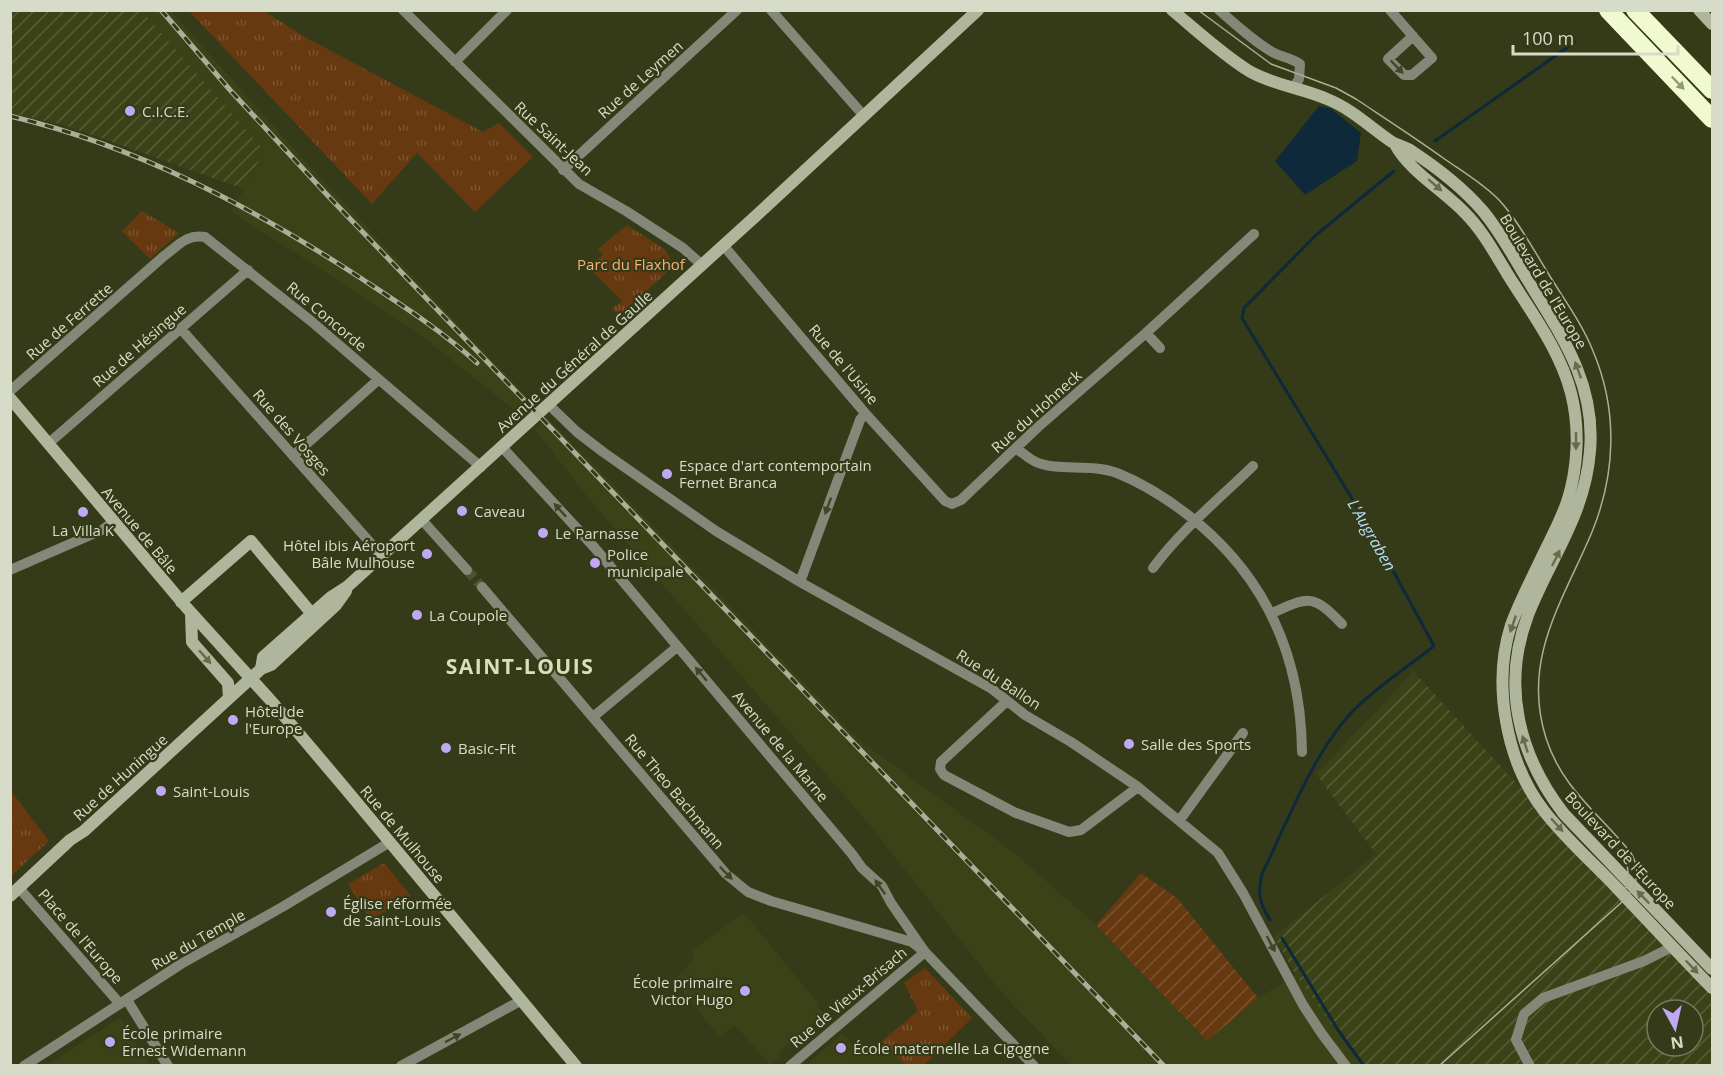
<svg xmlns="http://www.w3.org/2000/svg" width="1723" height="1076" viewBox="0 0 1723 1076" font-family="'Open Sans',sans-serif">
  <defs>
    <pattern id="industrial-furrows" width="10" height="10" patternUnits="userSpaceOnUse" patternTransform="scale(1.5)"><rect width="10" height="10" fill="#3b4217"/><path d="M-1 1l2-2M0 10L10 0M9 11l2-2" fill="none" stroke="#575d37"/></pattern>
    <pattern id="grass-tufts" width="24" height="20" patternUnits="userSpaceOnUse" patternTransform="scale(1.5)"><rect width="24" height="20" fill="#663910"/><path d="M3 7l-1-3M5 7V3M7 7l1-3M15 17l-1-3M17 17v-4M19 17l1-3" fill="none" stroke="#7b5531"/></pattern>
    <pattern id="garden-furrows" width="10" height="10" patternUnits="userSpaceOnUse" patternTransform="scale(1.5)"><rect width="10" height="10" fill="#663910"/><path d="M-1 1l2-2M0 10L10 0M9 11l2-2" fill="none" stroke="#7b5531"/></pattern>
  </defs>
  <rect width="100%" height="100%" fill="#353b18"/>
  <path fill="#3b4217" d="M142,11H171L312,169L532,402L519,414L417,332L232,212L264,150Z
    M547,418L607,478L860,741L1012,851L1096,925L1207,1040L1258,998L1296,975L1361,1065H1071L1001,992L868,823L589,499L535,429Z
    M744,913L818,1003L817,1005L824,1014L778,1053L781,1057L770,1065L735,1025L719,1037L678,985L671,983L693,961L692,950Z
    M120,1018L151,1065H46Z
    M842,1034L864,1055L882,1041L905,1065L805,1066Z"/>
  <path fill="url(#industrial-furrows)" fill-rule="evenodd" d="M11,10L142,11L264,150L244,189L67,126L11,113Z
    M1414,672L1712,995V1065H1361L1296,975L1274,937L1376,854L1316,774ZM1657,1010H1693V1046H1657Z"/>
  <path fill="url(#grass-tufts)" d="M189,11H264L305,37L483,132L499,123L533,157L475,212L417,153L372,204Z
    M142,211L179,233L150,259L122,231Z
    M627,225L666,250L670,260V269L620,316L612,309L622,301L588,267L603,255L598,249Z
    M11,791L49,841L11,876Z
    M384,863L411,896L370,920L348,884Z
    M925,968L972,1018L924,1065H905L882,1041L918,1011L904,983Z"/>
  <path fill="url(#garden-furrows)" d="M1141,873L1177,898L1258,998L1207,1041L1096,925Z"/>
  <path fill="#0d293a" d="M1319,106L1330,108L1361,133L1357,161L1305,195L1275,161Z"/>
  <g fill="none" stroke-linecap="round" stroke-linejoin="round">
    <path stroke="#0d293a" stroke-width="3" d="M1435,141L1575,42
      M1270,920C1260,904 1257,893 1262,874C1288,821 1315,747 1358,706C1381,684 1409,666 1434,646L1371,530L1242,318L1244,308L1316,235L1394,171
      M1282,938L1338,1030L1364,1066"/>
    <path stroke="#4d5332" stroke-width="10" stroke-dasharray="10 5" stroke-linecap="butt" d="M467,570L482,587"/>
    <path stroke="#848878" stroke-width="10" d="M403,10L579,184L626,211L683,248L702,265
      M771,10L864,116
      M1219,10C1235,24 1251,39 1269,50C1279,57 1290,57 1300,64L1299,79L1294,87
      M1390,10L1432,58L1412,75H1404L1388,59L1413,36
      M455,62L507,10
      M563,170L737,10
      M723,245L865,413L945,501L952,504L961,500L1038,427L1146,333L1254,234
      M181,329L382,556
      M1146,333L1160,348
      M10,391L164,256C178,246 186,234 205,237L311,321L481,467
      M549,405L577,432L603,452L716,531L800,582L992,689L1025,715L1071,742L1138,787L1218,853L1243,893L1303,1005L1322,1034L1346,1066
      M49,443L248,270
      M502,447L594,547L852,854L862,868L882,886L891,903L925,952L1034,1066
      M1017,449C1023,453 1029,459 1036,462C1059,472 1090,463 1117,473C1142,483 1166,498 1188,515C1265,575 1301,654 1302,752
      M293,456L378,380
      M422,520L467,570
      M1153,568C1182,529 1218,500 1253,466
      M10,570L102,530L113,522
      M800,582L860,420L865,413
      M482,587L726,874L748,892L771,901L912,942L921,949
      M1272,613C1309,597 1312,593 1342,624
      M1007,701L941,762L940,769L944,775L1016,813L1069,832L1081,830L1138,787
      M593,717L677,647
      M1179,821L1243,733
      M19,888L120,1004
      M127,1000L168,1066
      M24,1066L181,964L284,906L390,842
      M401,1066L522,1000
      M790,1066L925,952
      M1530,1066L1516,1040L1524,1014L1543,998L1644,961L1672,947"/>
    <path stroke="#b0b69b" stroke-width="12" d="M1172,10C1196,30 1223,55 1249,71C1273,85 1302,88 1327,99C1352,109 1370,127 1392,142C1398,145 1405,147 1410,150C1436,167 1462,187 1482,210C1500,231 1513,256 1527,279C1561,335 1596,383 1590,451C1585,515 1551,557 1528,615C1501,686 1519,756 1564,814L1712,969
      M1699,10L1712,24
      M1395,144C1408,170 1444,191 1465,213C1483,231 1495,254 1508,275C1531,312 1560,350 1571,393C1580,428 1578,468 1567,502C1560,522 1549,542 1540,561C1530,582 1519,603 1511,625C1492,684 1506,762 1544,811C1565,838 1592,862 1616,887C1648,921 1680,955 1712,988
      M10,398L186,607L273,703L344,787L576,1066
      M181,602L251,541L312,614
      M191,613L192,642L228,683L229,698
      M261,669L263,657L331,597L348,586L758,214L978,10
      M10,896L70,840L84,831L250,679L261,669L271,665L336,605L346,591"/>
    <path stroke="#f0f9cf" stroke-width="18" d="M1608,10L1712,119
      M1635,10L1712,90"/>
    <path stroke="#aaaf97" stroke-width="1.5" d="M1198,10L1271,64L1336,88L1356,99C1386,119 1417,139 1446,160C1465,173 1485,185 1500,201C1519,222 1533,249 1548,273C1563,298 1582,323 1593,351C1618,410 1616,473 1592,532C1563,601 1521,659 1546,738C1562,789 1600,814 1631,853C1642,872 1637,888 1622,902L1439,1066
      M1618,849C1631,863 1631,881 1621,896"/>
    <defs>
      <path id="rail" d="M161,10L230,90L330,198L1164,1066
        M10,116C139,147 250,206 359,277C400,304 441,330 477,363"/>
    </defs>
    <use href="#rail" stroke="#aaaf97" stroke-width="5"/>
    <use href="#rail" stroke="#353b18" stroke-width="3" stroke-dasharray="9" stroke-linecap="butt"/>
  </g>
  <defs><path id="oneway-solid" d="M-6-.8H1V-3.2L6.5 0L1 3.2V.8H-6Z" transform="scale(1.5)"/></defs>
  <g fill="#414726">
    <use href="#oneway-solid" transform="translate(1397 67) rotate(46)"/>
    <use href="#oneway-solid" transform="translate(828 506) rotate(110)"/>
    <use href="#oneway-solid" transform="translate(560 510) rotate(-132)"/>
    <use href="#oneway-solid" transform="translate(701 674) rotate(-130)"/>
    <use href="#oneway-solid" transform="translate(726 873) rotate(46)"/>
    <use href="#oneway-solid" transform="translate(880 887) rotate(-125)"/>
    <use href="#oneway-solid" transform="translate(1271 944) rotate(62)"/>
    <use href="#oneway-solid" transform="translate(453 1038) rotate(-28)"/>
  </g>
  <use fill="#929a74" href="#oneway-solid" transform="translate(1678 83) rotate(46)"/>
  <g fill="#666c4c">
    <use href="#oneway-solid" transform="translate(1435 185) rotate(41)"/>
    <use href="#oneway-solid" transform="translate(1578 370) rotate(-110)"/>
    <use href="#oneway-solid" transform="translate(1576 441) rotate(90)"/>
    <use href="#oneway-solid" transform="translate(1556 558) rotate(-64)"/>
    <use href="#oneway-solid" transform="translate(1513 624) rotate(109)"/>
    <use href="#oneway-solid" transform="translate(205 657) rotate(49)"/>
    <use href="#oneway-solid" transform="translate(1525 744) rotate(-108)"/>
    <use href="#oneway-solid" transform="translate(1557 825) rotate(48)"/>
    <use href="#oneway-solid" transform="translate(1643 897) rotate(-134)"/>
    <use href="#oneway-solid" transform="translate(1692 967) rotate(46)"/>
  </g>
  <g fill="#bfa9f4" stroke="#353b18" stroke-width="2">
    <circle cx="130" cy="111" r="6"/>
    <circle cx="667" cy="474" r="6"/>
    <circle cx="462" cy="511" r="6"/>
    <circle cx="83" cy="512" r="6"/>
    <circle cx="543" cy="533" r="6"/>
    <circle cx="427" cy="554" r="6"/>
    <circle cx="595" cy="563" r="6"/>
    <circle cx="417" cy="615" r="6"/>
    <circle cx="233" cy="720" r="6"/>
    <circle cx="1129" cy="744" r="6"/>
    <circle cx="446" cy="748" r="6"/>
    <circle cx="161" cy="791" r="6"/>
    <circle cx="331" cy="912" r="6"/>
    <circle cx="745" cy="991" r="6"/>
    <circle cx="110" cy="1042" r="6"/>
    <circle cx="841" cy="1048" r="6"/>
  </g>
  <g text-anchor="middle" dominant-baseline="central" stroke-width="4.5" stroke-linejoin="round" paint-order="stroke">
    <g font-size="15" fill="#d7dcc8" stroke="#353b18">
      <text transform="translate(640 79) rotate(-42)">Rue de Leymen</text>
      <text transform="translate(554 138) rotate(43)">Rue Saint-Jean</text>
      <text transform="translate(1544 281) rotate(59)">Boulevard de l'Europe</text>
      <text transform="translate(327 316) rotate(40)">Rue Concorde</text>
      <text transform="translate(69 321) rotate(-41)">Rue de Ferrette</text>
      <text transform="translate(139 345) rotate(-41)">Rue de Hésingue</text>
      <text transform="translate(574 361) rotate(-42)">Avenue du Général de Gaulle</text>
      <text transform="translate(844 364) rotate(50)">Rue de l'Usine</text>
      <text transform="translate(1036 411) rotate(-42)">Rue du Hohneck</text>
      <text transform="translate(292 432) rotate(49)">Rue des Vosges</text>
      <text transform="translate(140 530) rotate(50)">Avenue de Bâle</text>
      <text transform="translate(999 679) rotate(33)">Rue du Ballon</text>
      <text transform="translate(781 746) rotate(50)">Avenue de la Marne</text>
      <text transform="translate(120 777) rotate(-42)">Rue de Huningue</text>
      <text transform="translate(675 791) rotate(50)">Rue Theo Bachmann</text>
      <text transform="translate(403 834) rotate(50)">Rue de Mulhouse</text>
      <text transform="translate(1621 850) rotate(47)">Boulevard de l'Europe</text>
      <text transform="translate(81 936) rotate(49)">Place de l'Europe</text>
      <text transform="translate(198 939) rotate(-30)">Rue du Temple</text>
      <text transform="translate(848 997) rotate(-40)">Rue de Vieux-Brisach</text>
    </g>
    <g font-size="15" fill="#d7dcc8" stroke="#353b18" text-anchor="start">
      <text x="142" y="111">C.I.C.E.</text>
      <text x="679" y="465">Espace d'art contemportain<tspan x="679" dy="17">Fernet Branca</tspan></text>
      <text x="474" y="511">Caveau</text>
      <text x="83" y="530" text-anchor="middle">La Villa K</text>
      <text x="555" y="533">Le Parnasse</text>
      <text x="415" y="545" text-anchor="end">Hôtel ibis Aéroport<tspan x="415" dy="17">Bâle Mulhouse</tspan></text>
      <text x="607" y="554">Police<tspan x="607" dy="17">municipale</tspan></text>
      <text x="429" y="615">La Coupole</text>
      <text x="245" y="711">Hôtel de<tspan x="245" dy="17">l'Europe</tspan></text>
      <text x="1141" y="744">Salle des Sports</text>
      <text x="458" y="748">Basic-Fit</text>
      <text x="173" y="791">Saint-Louis</text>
      <text x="343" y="903">Église réformée<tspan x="343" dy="17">de Saint-Louis</tspan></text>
      <text x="733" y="982" text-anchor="end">École primaire<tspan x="733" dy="17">Victor Hugo</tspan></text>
      <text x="122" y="1033">École primaire<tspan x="122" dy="17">Ernest Widemann</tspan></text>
      <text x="853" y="1048">École maternelle La Cigogne</text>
    </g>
    <g font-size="15" fill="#fbb077" stroke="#353b18">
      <text x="631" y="264">Parc du Flaxhof</text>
    </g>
    <g font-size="16" font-style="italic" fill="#b6dffb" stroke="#353b18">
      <text transform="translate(1372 535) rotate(60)">L'Augraben</text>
    </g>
    <g font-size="21" font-weight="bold" letter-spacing="1.5" fill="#d7e0b7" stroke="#353b18">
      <text x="520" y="666">SAINT-LOUIS</text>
    </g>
  </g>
  <rect width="1723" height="1076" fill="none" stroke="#d7dcc8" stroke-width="24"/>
  <g transform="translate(1675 1028) rotate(172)"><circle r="28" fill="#353b18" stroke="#767b5e" stroke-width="1.5"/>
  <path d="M0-4.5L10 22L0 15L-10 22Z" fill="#bfa9f4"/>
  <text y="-9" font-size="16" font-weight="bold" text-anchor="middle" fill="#d7dcc8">N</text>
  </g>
  <path d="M1513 45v9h165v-9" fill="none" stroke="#d7dcc8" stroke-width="3"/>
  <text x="1522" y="45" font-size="18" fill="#d7dcc8" stroke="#353b18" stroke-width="4.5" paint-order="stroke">100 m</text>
</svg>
